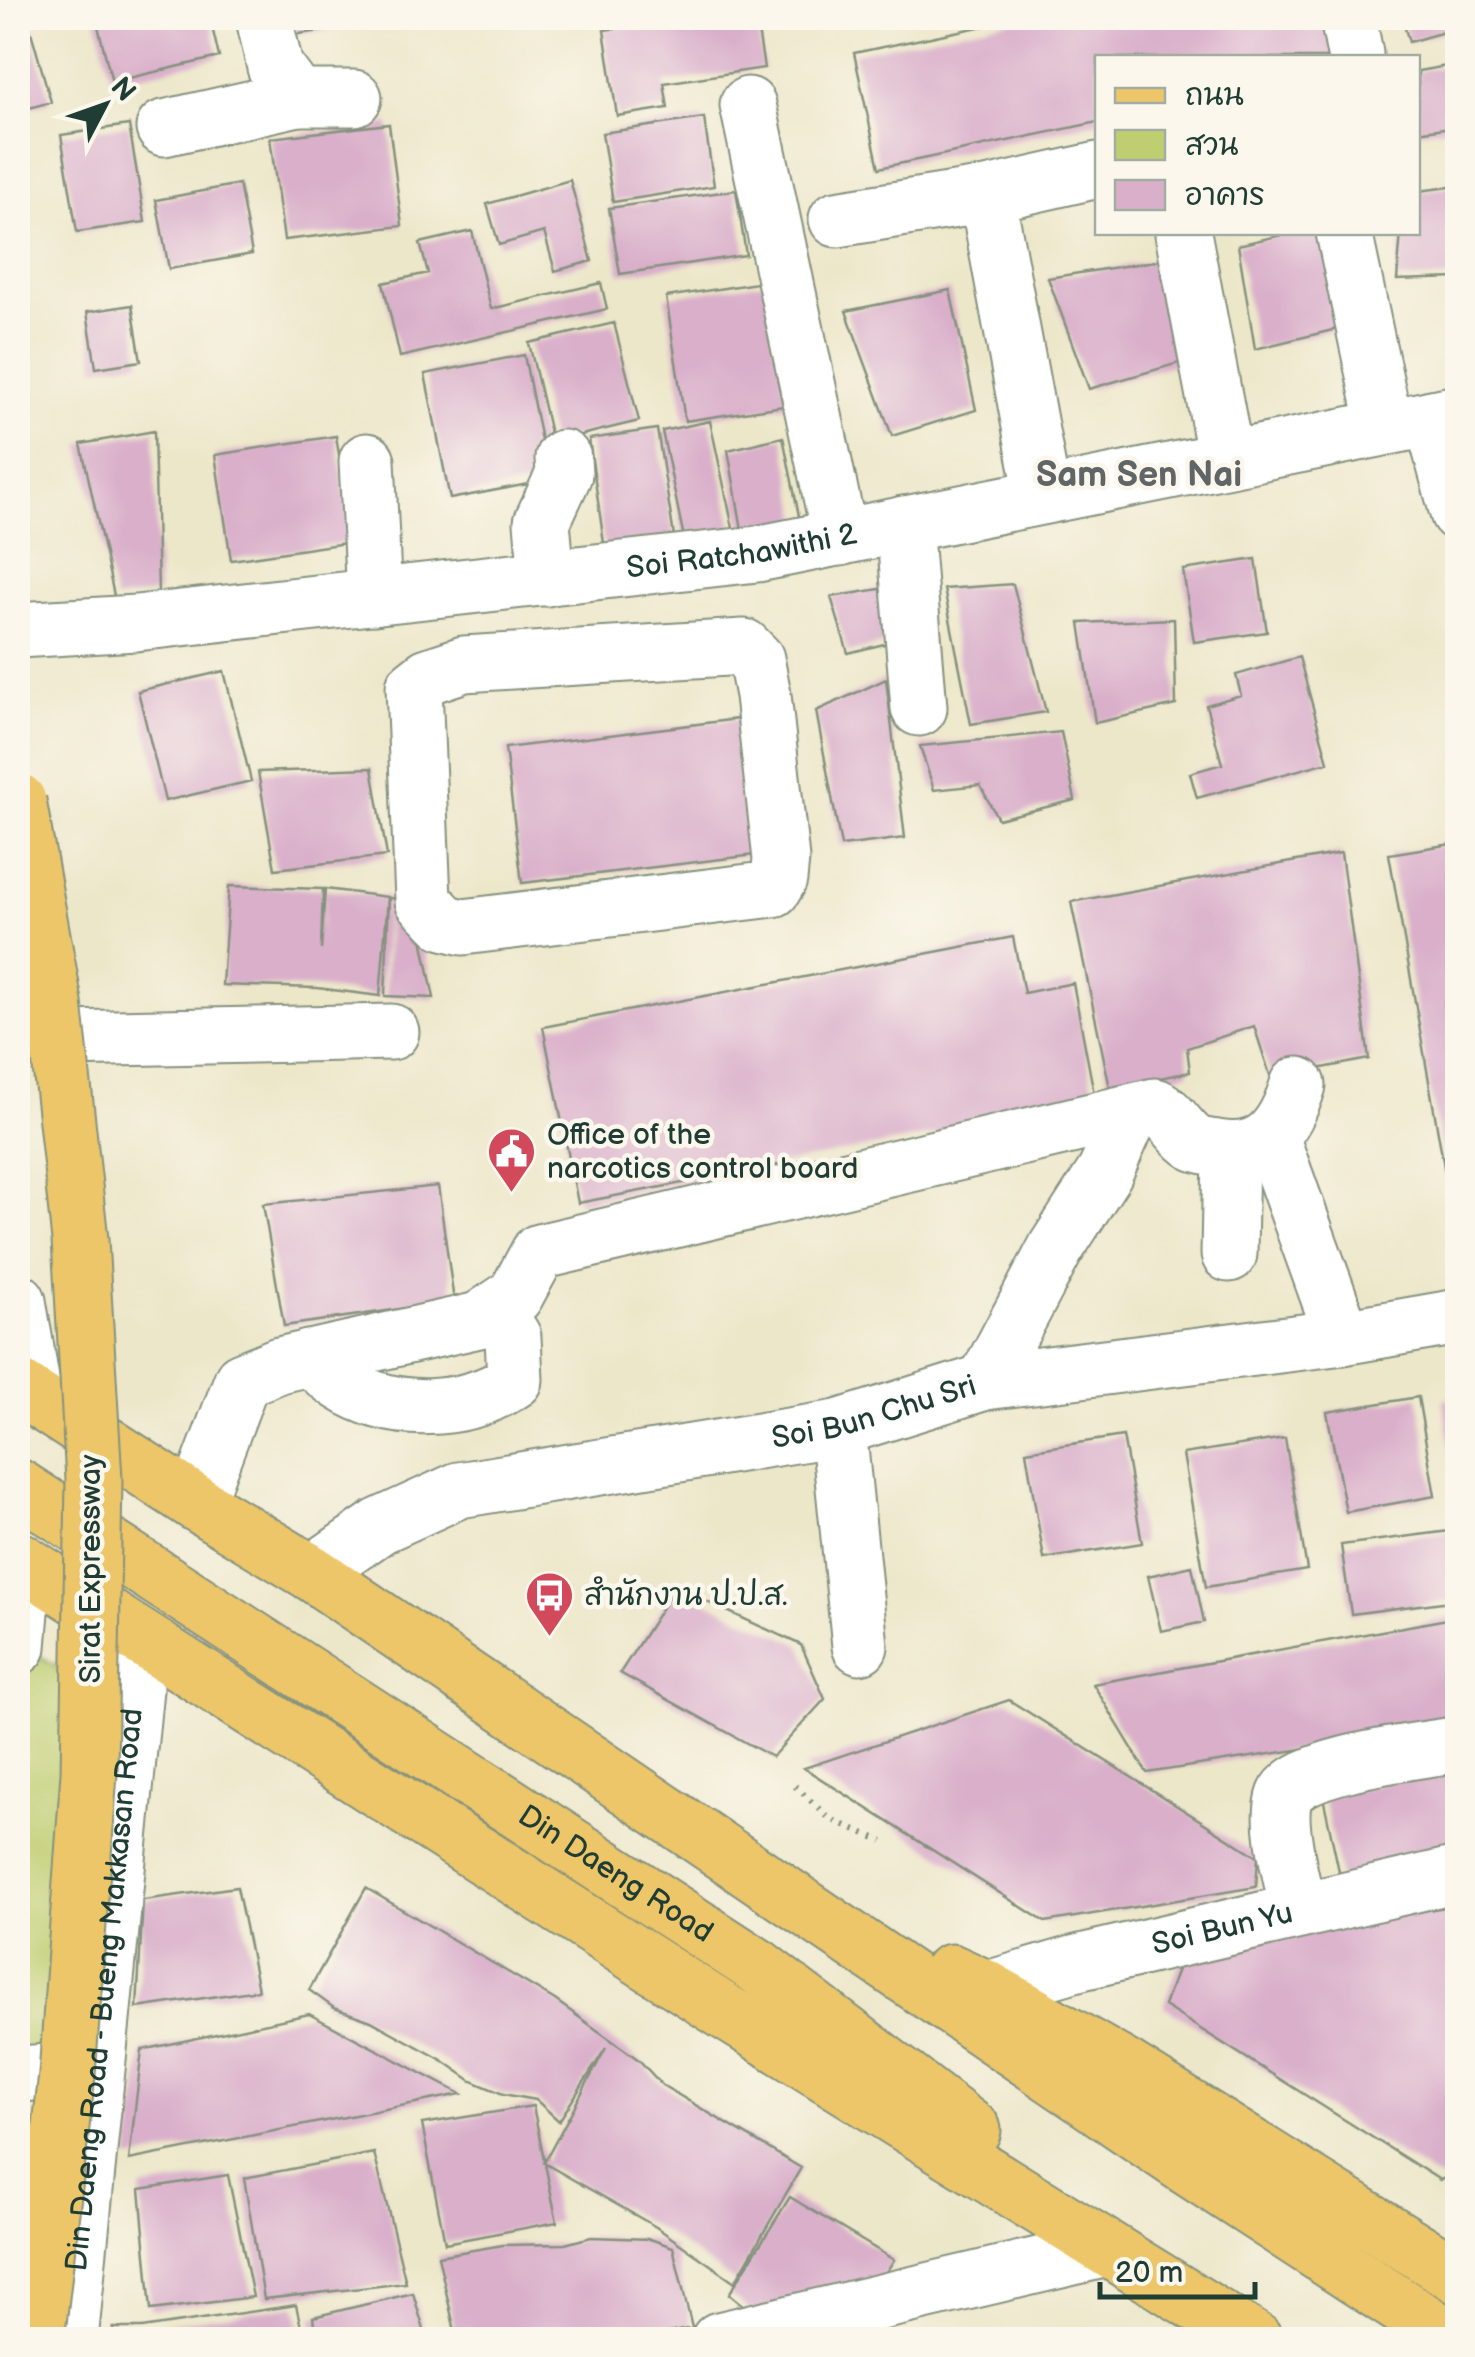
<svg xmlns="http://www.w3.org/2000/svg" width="1475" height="2357" viewBox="0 0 1475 2357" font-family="'Balsamiq Sans','Playpen Sans Thai',sans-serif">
  <rect width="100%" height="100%" fill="#fbf7ec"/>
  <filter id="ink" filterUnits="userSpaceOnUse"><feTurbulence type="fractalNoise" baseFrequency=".01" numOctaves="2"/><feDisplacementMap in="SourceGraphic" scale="20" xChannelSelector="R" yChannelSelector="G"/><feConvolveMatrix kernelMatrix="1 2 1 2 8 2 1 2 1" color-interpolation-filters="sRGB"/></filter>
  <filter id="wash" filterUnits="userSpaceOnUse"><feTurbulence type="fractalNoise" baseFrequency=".0048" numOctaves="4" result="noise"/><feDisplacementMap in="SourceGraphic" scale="40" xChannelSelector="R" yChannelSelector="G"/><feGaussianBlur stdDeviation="2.25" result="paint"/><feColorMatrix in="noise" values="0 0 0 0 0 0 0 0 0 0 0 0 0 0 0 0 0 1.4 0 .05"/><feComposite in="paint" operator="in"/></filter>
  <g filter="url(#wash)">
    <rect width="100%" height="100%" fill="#ede7ca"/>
    <path fill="#bfce71" stroke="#6f8652" stroke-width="2.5" d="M29,1650L114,1700L84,2057L18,2055V1777Z"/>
    <g id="blocks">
      <path fill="#d9afca" d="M18,18H27L51,102L18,111Z
        M96,18H210L219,57L112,82Z
        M288,18H376V24L290,35Z
        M690,18H756L764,68L664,83L668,108L617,116L604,30Z
        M1022,18H1330L1339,58H1098V122L879,168L854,53Z
        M1402,18H1458V28L1409,42Z
        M1458,64V126L1418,132V71Z
        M704,118L714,186L613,202L602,133Z
        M389,124L402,226L284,240L270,138Z
        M129,125L145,222L77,232L61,135Z
        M570,180L592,261L555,271L544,232L499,245L487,204Z
        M239,184L252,254L169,269L156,200Z
        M1458,186V278L1397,280L1401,232H1418V191Z
        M736,190L746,255L620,274L609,208Z
        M472,231L491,309L601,283L607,309L400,357L383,283L428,273L420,243Z
        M1295,232H1327L1341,328L1255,349L1238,245Z
        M1168,259L1193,359L1089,389L1048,278Z
        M770,281L790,405L685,421L666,297Z
        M950,290L976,410L892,436L846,311Z
        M132,305L141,361L96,368L87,312Z
        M614,323L639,421L552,442L529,343Z
        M524,355L549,480L450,499L425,374Z
        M710,421L733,528L684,538L662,431Z
        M657,429L674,536L605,550L589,439Z
        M154,431L158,593L115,600L81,444Z
        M336,436L353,542L231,560L215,455Z
        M783,437L801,526L743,535L728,450Z
        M1458,554V605H1456L1445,555Z
        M1256,559L1267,632L1194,642L1183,570Z
        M1013,584L1046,712L971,724L944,589Z
        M886,588L892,642L848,653L831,597Z
        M1174,619L1176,705L1095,723L1080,623Z
        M1299,657L1328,762L1197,798L1190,773L1222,764L1206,705L1241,695L1236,675Z
        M224,671L251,781L165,801L138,691Z
        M886,679L905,838L841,846L816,711Z
        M754,717L772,853L522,883L505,748Z
        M1061,732L1075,800L998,819L980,785L934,790L920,746Z
        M372,768L387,856L275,869L258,772Z
        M1458,843V1235H1456L1389,854Z
        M1341,853L1369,1059L1271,1078L1254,1026L1187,1048L1190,1072L1110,1088L1071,902Z
        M229,886L323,889L321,950L325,889L388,897L380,996L317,988L222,985Z
        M389,898L414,899L434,998L385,996Z
        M1013,937L1024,993L1073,983L1096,1104L578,1203L543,1027Z
        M438,1186L454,1301L284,1326L263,1204Z
        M1418,1397L1435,1496L1346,1512L1327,1412Z
        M1458,1397V1482L1455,1483L1443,1400Z
        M1123,1436L1142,1543L1044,1559L1026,1451Z
        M1285,1438L1307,1570L1206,1587L1183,1454Z
        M1450,1531L1458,1600L1351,1614L1341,1545Z
        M1192,1566L1204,1622L1161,1631L1148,1576Z
        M675,1587L801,1645L825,1699L772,1757L620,1673Z
        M1458,1617V1725L1147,1773L1093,1684Z
        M1009,1700L1258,1857L1256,1887L1045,1922L804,1768Z
        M1458,1767V1860L1342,1885L1323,1797Z
        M237,1887L258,1990L137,2008L143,1900Z
        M366,1888L555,2000L639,2060L662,2085L801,2168L735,2282L656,2227L544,2163L606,2048L559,2121L536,2100L503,2094L472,2081L442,2060L371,2021L334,2008L309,1990Z
        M1458,1905V2173L1440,2180L1164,2006L1181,1958L1328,1926Z
        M309,2014L461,2094L129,2160L142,2050Z
        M533,2106L557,2222L445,2243L422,2124Z
        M374,2153L406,2283L264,2299L244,2178Z
        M228,2175L253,2297L151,2310L140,2189Z
        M790,2197L894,2260L867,2301L755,2315L729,2294Z
        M591,2237L650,2239L673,2247L692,2328L634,2340H457L438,2256L503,2245L565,2244Z
        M413,2293L427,2340H316L313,2317Z
        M296,2305L304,2340H114L113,2328H142Z"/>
    </g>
  </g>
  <g filter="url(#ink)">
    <use href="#blocks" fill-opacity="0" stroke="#86927f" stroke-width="2.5"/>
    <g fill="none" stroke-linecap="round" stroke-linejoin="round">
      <defs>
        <g id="minor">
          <path d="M264,18L275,67L298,98H354"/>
          <path d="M1348,18L1355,54"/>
          <path d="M748,105L840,538"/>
          <path d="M164,128L298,98"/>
          <path d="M987,195L1043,496"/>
          <path d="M837,219L987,195L1098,170"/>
          <path d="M1344,232L1385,427"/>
          <path d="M1183,233L1226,459"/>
          <path d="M1432,418L1458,513"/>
          <path d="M367,461L374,597"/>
          <path d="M904,524L919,708"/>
          <path d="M547,578L542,522L564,474L563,458"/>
          <path id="s1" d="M18,630L136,623L757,554L1458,413"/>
          <path d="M744,647L756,659L763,695L781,859L779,879L773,889L463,927L444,922L423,900L414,687L428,676L464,664Z"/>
          <path d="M18,1040L391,1032"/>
          <path d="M1271,1137L1343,1337"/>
          <path d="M1229,1254L1231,1151"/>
          <path d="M18,1301L34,1397"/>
          <path d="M309,1358C320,1366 330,1376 341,1383C392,1416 465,1414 515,1380L513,1337L496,1309"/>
          <path d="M985,1382L1056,1248L1105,1172L1132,1112"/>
          <path d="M838,1428L860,1646"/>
          <path d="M196,1503L242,1380L279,1365L479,1320L515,1296L539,1252L1155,1106C1172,1114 1179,1133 1195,1143C1200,1146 1210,1147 1217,1148C1265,1157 1285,1127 1298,1085"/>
          <path id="s2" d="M312,1573L380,1526L459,1490L838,1428L985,1382L1343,1337L1458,1317"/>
          <path d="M18,1647L25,1564"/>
          <path d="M1298,1911C1293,1882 1275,1823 1285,1796C1297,1764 1419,1751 1453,1745"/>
          <path id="s3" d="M988,1989L1077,1963L1458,1874"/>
          <path d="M18,2074L96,2069"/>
          <path id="s4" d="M70,2340L140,1639"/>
          <path d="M719,2340L1107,2249"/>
        </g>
        <g id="major">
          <path d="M18,1387L196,1503L312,1573L1187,2167L1453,2340"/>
          <path id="s5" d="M18,1487L757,1966L973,2130"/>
          <path d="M18,1559L727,2013L1255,2340"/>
          <path d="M951,1972L988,1989L1126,2068L1458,2276"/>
        </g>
      </defs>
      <use href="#minor" stroke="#86927f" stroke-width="59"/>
      <use href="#major" stroke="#86927f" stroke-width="59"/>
      <path stroke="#86927f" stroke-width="6" stroke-dasharray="2.5 8" stroke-linecap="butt" d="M795,1786L830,1819L883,1841"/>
      <use href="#minor" stroke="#fff" stroke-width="55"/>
      <use href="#major" stroke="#ecc669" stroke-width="55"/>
      <defs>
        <path id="highway-bridge" d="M18,801L54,1003L80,1240L94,1480L89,1773L67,2075L36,2340"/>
      </defs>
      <use href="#highway-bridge" stroke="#86927f" stroke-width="59" stroke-linecap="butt"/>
      <use href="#highway-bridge" stroke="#ecc669" stroke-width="55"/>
    </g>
  </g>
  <defs>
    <symbol id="civic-pin" viewBox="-11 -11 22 30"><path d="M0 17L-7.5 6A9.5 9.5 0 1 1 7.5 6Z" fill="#d1495b" stroke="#fbf7ec"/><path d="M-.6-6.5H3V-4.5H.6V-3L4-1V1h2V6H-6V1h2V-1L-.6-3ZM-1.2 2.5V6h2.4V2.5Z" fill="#fff"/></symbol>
    <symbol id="bus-pin" viewBox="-11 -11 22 30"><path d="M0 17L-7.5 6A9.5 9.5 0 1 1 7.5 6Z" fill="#d1495b" stroke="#fbf7ec"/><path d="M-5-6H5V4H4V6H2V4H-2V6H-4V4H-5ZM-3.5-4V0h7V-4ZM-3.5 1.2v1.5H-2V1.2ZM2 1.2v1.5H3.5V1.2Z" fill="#fff"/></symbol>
  </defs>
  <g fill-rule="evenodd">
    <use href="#civic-pin" x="484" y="1124" width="55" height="75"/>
    <use href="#bus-pin" x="522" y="1568" width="55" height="75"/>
  </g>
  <g text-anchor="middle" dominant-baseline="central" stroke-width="9" stroke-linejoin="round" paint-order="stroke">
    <g font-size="30" fill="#1f3d34" stroke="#fbf7ec">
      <text stroke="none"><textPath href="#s1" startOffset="728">Soi Ratchawithi 2</textPath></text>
      <text stroke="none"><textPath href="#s2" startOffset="592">Soi Bun Chu Sri</textPath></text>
      <text transform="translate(91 1569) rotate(-90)">Sirat Expressway</text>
      <text stroke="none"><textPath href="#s5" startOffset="712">Din Daeng Road</textPath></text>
      <text stroke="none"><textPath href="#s3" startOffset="242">Soi Bun Yu</textPath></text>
      <text stroke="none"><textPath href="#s4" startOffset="352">Din Daeng Road - Bueng Makkasan Road</textPath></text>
    </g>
    <g font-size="30" fill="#1f3d34" stroke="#fbf7ec" text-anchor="start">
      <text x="547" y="1135">Office of the<tspan x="547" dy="34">narcotics control board</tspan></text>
      <text x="584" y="1596">สำนักงาน ป.ป.ส.</text>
    </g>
    <g font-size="35" font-weight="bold" fill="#606568" stroke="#fbf7ec">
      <text x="1139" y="475">Sam Sen Nai</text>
    </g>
  </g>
  <rect width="1475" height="2357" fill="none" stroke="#fbf7ec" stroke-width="60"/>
  <rect x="1095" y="55" width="325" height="180" fill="#fbf7ec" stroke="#a3ada2" stroke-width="2.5"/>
  <rect x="1115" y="88" width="50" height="15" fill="#ecc669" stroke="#a3ada2" stroke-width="2.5"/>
  <text x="1185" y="105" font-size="30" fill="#1f3d34">ถนน</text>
  <rect x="1115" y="130" width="50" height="30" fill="#bfce71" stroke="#a3ada2" stroke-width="2.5"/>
  <text x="1185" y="155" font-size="30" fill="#1f3d34">สวน</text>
  <rect x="1115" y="180" width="50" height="30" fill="#d9afca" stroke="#a3ada2" stroke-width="2.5"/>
  <text x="1185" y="205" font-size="30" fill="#1f3d34">อาคาร</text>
  <g transform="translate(105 105) rotate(49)" stroke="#fbf7ec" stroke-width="8" paint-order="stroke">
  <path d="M0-8L18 38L0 25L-18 38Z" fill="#1f3d34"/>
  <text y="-15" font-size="28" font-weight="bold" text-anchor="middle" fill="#1f3d34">N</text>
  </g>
  <path d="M1100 2282v15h155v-15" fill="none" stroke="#1f3d34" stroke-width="5"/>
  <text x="1115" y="2282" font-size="30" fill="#1f3d34" stroke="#fbf7ec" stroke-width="8" paint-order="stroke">20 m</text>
</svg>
